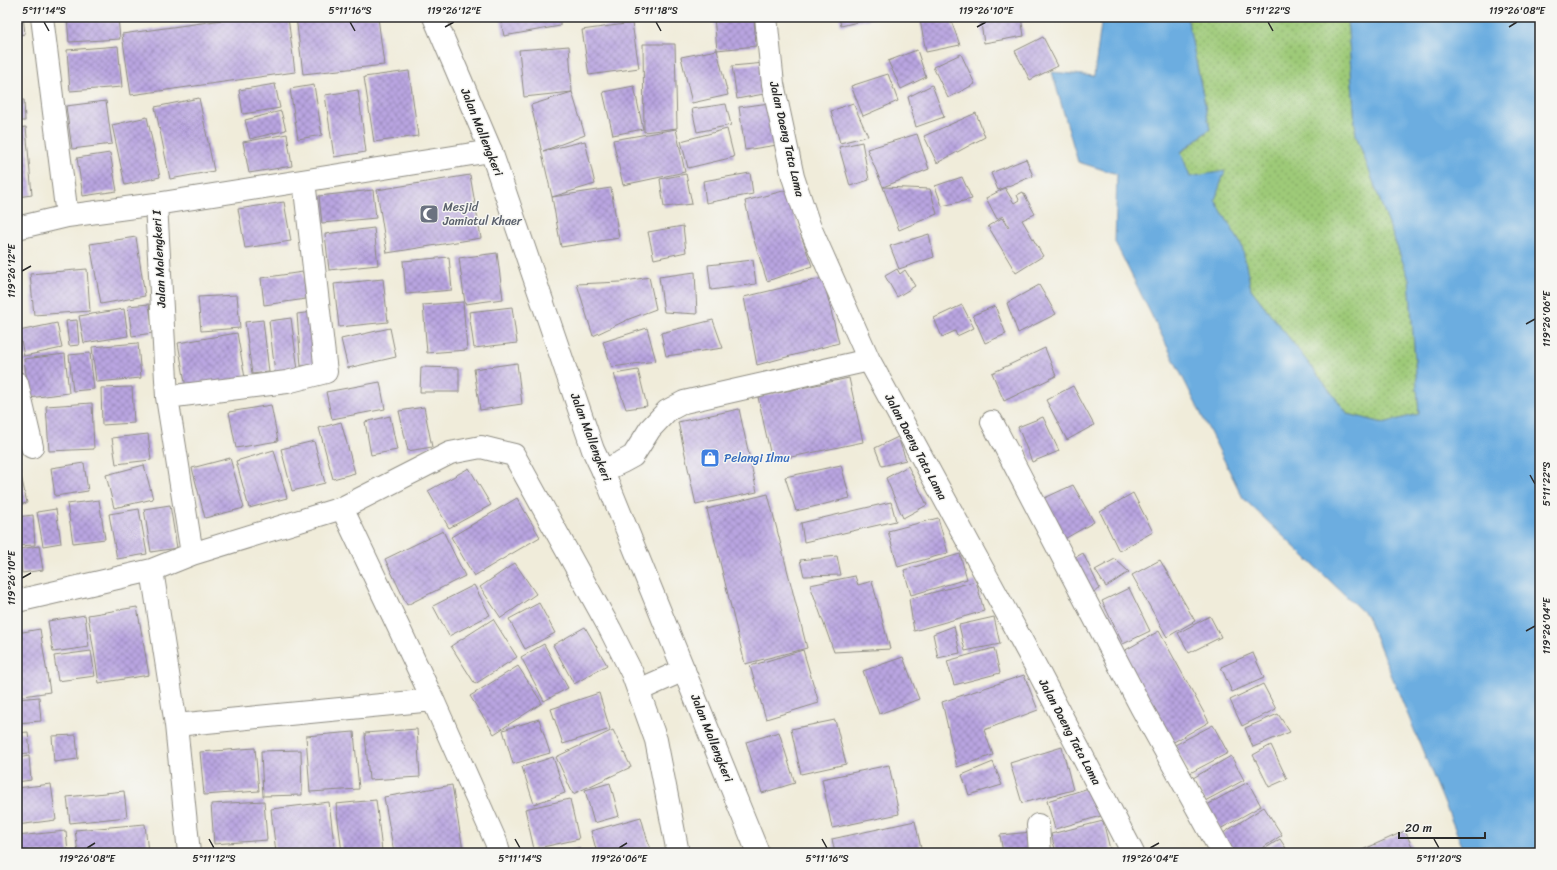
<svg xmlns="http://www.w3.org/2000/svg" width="1557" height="870" viewBox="0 0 1557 870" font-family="Sriracha,sans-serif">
  <defs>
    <pattern id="grass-dots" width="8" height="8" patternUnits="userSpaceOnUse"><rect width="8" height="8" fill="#9eca78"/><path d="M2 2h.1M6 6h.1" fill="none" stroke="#81a463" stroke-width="1.8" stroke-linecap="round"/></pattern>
    <pattern id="building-cross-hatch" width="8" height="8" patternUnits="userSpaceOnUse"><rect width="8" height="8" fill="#b9a5e1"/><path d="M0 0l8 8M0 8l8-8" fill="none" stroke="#9787b7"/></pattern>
  </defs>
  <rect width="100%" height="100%" fill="#f6f6f2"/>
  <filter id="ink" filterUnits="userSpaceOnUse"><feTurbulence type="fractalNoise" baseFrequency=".025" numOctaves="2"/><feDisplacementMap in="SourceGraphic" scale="8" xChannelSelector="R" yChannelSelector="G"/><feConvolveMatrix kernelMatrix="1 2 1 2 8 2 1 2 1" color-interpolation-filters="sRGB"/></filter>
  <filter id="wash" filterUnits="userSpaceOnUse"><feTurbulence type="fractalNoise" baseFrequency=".012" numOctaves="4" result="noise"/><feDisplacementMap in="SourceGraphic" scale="16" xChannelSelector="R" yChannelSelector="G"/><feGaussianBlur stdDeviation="0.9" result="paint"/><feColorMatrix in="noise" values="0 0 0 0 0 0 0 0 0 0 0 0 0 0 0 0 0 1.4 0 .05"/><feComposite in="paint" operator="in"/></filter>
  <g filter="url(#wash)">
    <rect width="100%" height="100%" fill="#f0ecda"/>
    <path fill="url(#grass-dots)" stroke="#647a52" d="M1187,17H1347L1356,135L1409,279L1419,414L1383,423L1348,414L1251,289L1242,246L1215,200L1190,177L1181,153L1210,129Z"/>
    <path fill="#6cade0" stroke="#4c6c86" d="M1102,17H1187L1210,129L1181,152L1190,177L1225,171L1215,200L1242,246L1251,289L1348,414L1383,423L1419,414L1409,279L1356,135L1347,17H1540V853H1465L1367,616L1243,498L1115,242L1117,174L1078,162L1052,72L1094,76Z"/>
    <g id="blocks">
      <path fill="url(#building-cross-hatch)" d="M17,17H23L25,34L17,35Z
        M67,17H118L120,39L69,42Z
        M244,17H288L295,72L131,95L122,34Z
        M296,17H378L384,65L303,74Z
        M500,17H560V26L504,36Z
        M714,17H754L756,46L717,50Z
        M839,17H874V18L841,26Z
        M980,17H1021L1024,36L984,43Z
        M950,18L960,45L926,52L920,20Z
        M632,23L639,68L589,75L582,30Z
        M1043,37L1058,66L1030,80L1015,51Z
        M643,44H675L677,128L644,132Z
        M118,46L122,87L70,91L67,50Z
        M569,46L572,92L585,135L543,151L585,141L595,184L552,197L611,188L619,238L561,247L552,197L531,105L572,92L524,97L519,50Z
        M717,50L728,95L692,103L681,57Z
        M917,50L926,77L901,89L888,61Z
        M961,54L975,84L948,98L933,67Z
        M765,63L769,93L737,99L732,66Z
        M409,71L418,136L374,142L364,77Z
        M888,74L898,101L863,116L851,86Z
        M275,84L280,108L243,114L239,90Z
        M314,85L322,135L298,139L290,89Z
        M932,85L944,117L916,127L908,97Z
        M634,86L643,129L613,135L603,92Z
        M358,90L366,152L334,157L325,95Z
        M199,98L214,171L170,179L155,107Z
        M17,100H24L25,121H17Z
        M106,101L112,144L72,149L66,106Z
        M770,103L777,145L745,150L739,107Z
        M853,103L868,136L840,143L831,111Z
        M726,104L731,125L697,132L692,109Z
        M281,111L286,130L250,139L245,120Z
        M976,113L985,137L937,163L924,136Z
        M147,117L160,177L125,185L112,125Z
        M26,127L32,195L17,197V128Z
        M676,129L685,172L623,185L613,140Z
        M727,129L734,157L688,168L681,141Z
        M287,134L292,166L249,173L243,142Z
        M917,134L929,169L883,187L867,149Z
        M862,142L869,180L850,186L839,147Z
        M110,153L117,191L83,196L77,158Z
        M1026,159L1033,176L998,190L991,173Z
        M750,173L753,194L706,203L703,181Z
        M686,174L692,204L664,207L660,179Z
        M470,175L481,238L387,253L377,190Z
        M962,177L972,199L942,206L935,186Z
        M883,187L930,189L937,214L899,230Z
        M1005,188L1014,203L1019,200L1017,195L1023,192L1035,214L1022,220L1043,256L1016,273L988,226L1002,218L1008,228L1009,227L1003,216L997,219L986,198Z
        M373,190L376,218L322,223L319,196Z
        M787,190L797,224L812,266L767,281L753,237L745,201Z
        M284,202L291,241L245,248L238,209Z
        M683,226L686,252L654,259L648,232Z
        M374,228L378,265L329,270L325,234Z
        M929,234L934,257L899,269L890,246Z
        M136,237L145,296L101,304L90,244Z
        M497,253L503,299L465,304L459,258Z
        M449,257L452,290L406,294L403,261Z
        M753,260L756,284L711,290L708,265Z
        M87,269L90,311L34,315L30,274Z
        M897,269L900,274L905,270L915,286L897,297L885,276Z
        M303,272L306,299L264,305L261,278Z
        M695,272L697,314L664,312L659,277Z
        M649,277L656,309L629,319L593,336L577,284L620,282Z
        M823,278L839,343L757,365L744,297Z
        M383,279L388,322L339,327L334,284Z
        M1039,285L1056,314L1018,333L1007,303Z
        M237,295L240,328L201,331L198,297Z
        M463,302L467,350L427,353L423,305Z
        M149,304L153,333L132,336L128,306Z
        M962,305L974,328L957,336L955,331L942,337L934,318Z
        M995,306L1006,334L985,343L973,315Z
        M512,307L517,343L474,348L469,312Z
        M124,309L128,336L84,343L79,316Z
        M313,312L317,364L301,366L297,314Z
        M291,318L298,370L275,373L269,321Z
        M77,320L79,345L69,346L66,321Z
        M263,320L269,372L252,374L245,322Z
        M713,320L723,348L666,356L661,333Z
        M57,323L62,348L24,356L19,331Z
        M390,328L396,357L348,368L341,339Z
        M647,328L656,361L612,367L603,342Z
        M237,333L245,378L186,388L178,343Z
        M138,343L141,378L96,382L92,347Z
        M1045,348L1056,376L1004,401L992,373Z
        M90,353L94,389L73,391L69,355Z
        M65,354L69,393L29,398L24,359Z
        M517,363L522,404L480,410L474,369Z
        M421,367L459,368V392H420Z
        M638,370L647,406L626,409L614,374Z
        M849,378L863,442L772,461L758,397Z
        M380,382L385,409L332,419L326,392Z
        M1073,386L1094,425L1067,440L1046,400Z
        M132,387L134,423L102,425L101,388Z
        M92,403L94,449L49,451L46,406Z
        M271,405L278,441L236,448L229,412Z
        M424,407L432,447L408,451L399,411Z
        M739,409L757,492L696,505L678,422Z
        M390,416L397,450L371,455L365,422Z
        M1043,417L1059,451L1032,462L1018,427Z
        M341,422L355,473L333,479L319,428Z
        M148,434L151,460L116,464L112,438Z
        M898,437L906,460L882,466L875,448Z
        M314,441L325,483L292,491L281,449Z
        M274,450L287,498L249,508L236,461Z
        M17,453L20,466L17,467Z
        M230,458L244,508L205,518L192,468Z
        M84,463L88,491L55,496L51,468Z
        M144,465L153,499L114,508L106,475Z
        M841,465L850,498L796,511L785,477Z
        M908,466L927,505L903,518L886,478Z
        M469,468L491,505L449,528L428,491Z
        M17,471H20L27,503L17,505Z
        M1073,485L1094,522L1061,541L1038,501Z
        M1133,493L1153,532L1119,551L1100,512Z
        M768,494L807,648L745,664L707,509Z
        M517,498L540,537L474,576L451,537Z
        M99,500L105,539L73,543L67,504Z
        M891,502L896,521L804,542L801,523Z
        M170,505L177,548L151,552L144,509Z
        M56,509L61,543L43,546L37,512Z
        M139,509L147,554L117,559L109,514Z
        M33,515L35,545L17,546V517Z
        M938,518L948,553L898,567L888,531Z
        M443,531L465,576L407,605L385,559Z
        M39,546L43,570L22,573L19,549Z
        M1083,553L1100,589L1075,601L1060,566Z
        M960,554L967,579L911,595L904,570Z
        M837,556L841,575L804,576L800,560Z
        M1115,559L1129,572L1106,587L1095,570Z
        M1160,560L1195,621L1167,637L1132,575Z
        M515,563L536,594L501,618L480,587Z
        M855,576L858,585L872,581L890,649L834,652L810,585Z
        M976,581L984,611L914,631L909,599Z
        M474,585L490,615L449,636L433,606Z
        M1129,588L1150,631L1123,644L1102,601Z
        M539,603L555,633L525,649L509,619Z
        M137,607L149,675L99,683L88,615Z
        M85,615L89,647L53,652L48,621Z
        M1210,616L1221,637L1189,653L1178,633Z
        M994,617L1000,644L965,651L959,625Z
        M493,619L517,657L475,684L451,646Z
        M954,626L960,653L938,658L933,634Z
        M585,627L607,665L574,684L553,645Z
        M40,629L50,692L17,697V633Z
        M1159,631L1209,722L1172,743L1122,652Z
        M544,644L568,688L544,701L521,657Z
        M994,648L1000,673L954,685L947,661Z
        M803,650L819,703L766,719L750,666Z
        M91,651L95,676L58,681L54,656Z
        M1253,653L1264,678L1232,692L1221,667Z
        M903,657L919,699L879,714L863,671Z
        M518,666L542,703L494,734L470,696Z
        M1024,675L1038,710L984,730L993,755L957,767L942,702Z
        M1263,684L1276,709L1242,726L1230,700Z
        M599,693L610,729L563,744L551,709Z
        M39,697L41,721L17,723V699Z
        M1278,714L1290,732L1253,747L1245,728Z
        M539,719L550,753L513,764L503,730Z
        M835,720L846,764L801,774L791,729Z
        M1213,725L1228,753L1190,773L1175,745Z
        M417,729L420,777L369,780L365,733Z
        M613,730L631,767L573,794L556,757Z
        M28,732L30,753L17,754V733Z
        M354,732L359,789L310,792L306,736Z
        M779,732L795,783L762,793L746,742Z
        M76,735L78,759L54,762L52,736Z
        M1271,745L1287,779L1269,787L1253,755Z
        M1062,747L1073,790L1022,803L1010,763Z
        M255,748L259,791L204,795L200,752Z
        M301,750L302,795L263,796L261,751Z
        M29,756L31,780L17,782V758Z
        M1231,756L1244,780L1205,801L1193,778Z
        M553,757L565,793L534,804L522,767Z
        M993,762L1002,785L969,795L962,775Z
        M889,765L899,814L832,828L822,779Z
        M1248,782L1261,806L1220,829L1207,805Z
        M610,783L619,816L594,823L585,790Z
        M51,784L56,820L17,825V788Z
        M452,785L463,850L448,853H394L384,797Z
        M1092,787L1101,816L1055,829L1047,801Z
        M124,791L127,817L70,823L67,797Z
        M570,799L579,839L534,849L525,809Z
        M376,800L382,851L342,853L336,804Z
        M264,801L267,840L214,844L211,804Z
        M329,802L335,852L276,853L271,809Z
        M1264,807L1282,835L1255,853H1227L1217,837Z
        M641,817L651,853H597L591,831Z
        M915,821L922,853H835L832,839Z
        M1103,821L1111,853H1056L1051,834Z
        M145,824L148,853H78L75,830Z
        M66,831L68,853H18L17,836Z
        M1405,831L1415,853H1361L1360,851Z
        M1032,832L1035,853H1003L1000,835Z
        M1280,839L1289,853H1258Z
        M579,848L580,853H560V852Z"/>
    </g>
  </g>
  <g filter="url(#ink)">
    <use href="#blocks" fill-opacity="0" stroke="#8e8c82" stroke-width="1"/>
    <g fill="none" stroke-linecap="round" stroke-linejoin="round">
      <defs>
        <path id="street" d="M42,17L67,216L156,204
          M766,17L773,84L793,177L809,225L869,360L1036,667L1133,853
          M17,228L67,216
          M17,383L32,447
          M167,397L287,382L326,372L304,181
          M992,422L1141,707L1222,853
          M603,471L622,462L633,456L650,429L667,411L684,402L869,360
          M342,508L450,453L481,447L514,455L610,629L632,673L656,740L678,853
          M192,554L167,397L156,204L491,151
          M152,570L176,725L189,853
          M17,601L152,570L192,554L342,508L433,700L496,842L499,853
          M639,690L684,670
          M176,725L433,700
          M1038,825L1040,853"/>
        <path id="primary" d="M434,17L491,151L593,450L603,471L758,853"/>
      </defs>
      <use href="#street" stroke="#8e8c82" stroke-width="24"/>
      <use href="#primary" stroke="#8e8c82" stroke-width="24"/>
      <use href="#street" stroke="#fff" stroke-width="22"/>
      <use href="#primary" stroke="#fff" stroke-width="22"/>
    </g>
  </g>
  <path fill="none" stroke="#2b2b2b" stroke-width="1.5" d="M44,22L49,31M350,22L355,31M656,22L661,31M1268,22L1273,31M445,27L454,22M977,27L986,22M1509,27L1517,22M22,271L31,266M1526,324L1535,319M1530,475L1535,484M22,578L31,573M1526,631L1535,626M209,839L214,848M515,839L520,848M822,839L827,848M1434,839L1439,848M87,848L95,843M619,848L627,843M1150,848L1159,843"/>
  <defs>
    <symbol id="mosque-square" viewBox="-11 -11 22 22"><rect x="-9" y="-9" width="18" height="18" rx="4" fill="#6b7280" stroke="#f6f6f2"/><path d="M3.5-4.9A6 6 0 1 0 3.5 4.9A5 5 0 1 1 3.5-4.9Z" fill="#fff"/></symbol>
    <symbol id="shop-square" viewBox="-11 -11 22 22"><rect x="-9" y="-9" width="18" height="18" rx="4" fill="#3f7fe0" stroke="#f6f6f2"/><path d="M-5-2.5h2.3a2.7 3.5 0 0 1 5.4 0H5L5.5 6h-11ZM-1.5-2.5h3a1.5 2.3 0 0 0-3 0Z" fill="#fff"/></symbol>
  </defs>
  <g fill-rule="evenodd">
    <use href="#mosque-square" x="418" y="203" width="22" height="22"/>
    <use href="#shop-square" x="699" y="447" width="22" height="22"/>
  </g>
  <g text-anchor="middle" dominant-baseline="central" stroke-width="3" stroke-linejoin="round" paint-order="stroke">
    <g font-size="12" fill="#2b2b2b" stroke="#f6f6f2">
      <text transform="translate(482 132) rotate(68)">Jalan Mallengkeri</text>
      <text transform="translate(787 139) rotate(77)">Jalan Daeng Tata Lama</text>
      <text transform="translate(159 259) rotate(-93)">Jalan Malengkeri I</text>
      <text transform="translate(591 437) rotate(69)">Jalan Mallengkeri</text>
      <text transform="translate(916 447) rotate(62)">Jalan Daeng Tata Lama</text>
      <text transform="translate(1070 732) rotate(62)">Jalan Daeng Tata Lama</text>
      <text transform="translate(712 738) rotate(68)">Jalan Mallengkeri</text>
    </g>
    <g font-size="12" fill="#5b616d" stroke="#f6f6f2" text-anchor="start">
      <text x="443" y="207">Mesjid<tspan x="443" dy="14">Jamiatul Khaer</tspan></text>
    </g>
    <g font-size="12" fill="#366cbe" stroke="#f6f6f2" text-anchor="start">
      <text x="724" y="458">Pelangi Ilmu</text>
    </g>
  </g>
  <rect width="1557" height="870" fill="none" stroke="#f6f6f2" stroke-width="44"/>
  <path d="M1399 832v6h86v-6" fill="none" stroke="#2b2b2b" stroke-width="2"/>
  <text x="1405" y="832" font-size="12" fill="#2b2b2b" stroke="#f6f6f2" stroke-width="3" paint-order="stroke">20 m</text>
  <rect x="22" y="22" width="1513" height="826" fill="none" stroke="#2b2b2b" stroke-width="1.5"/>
  <g font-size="10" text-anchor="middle" fill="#2b2b2b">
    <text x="44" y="14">5°11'14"S</text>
    <text x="350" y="14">5°11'16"S</text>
    <text x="454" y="14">119°26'12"E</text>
    <text x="656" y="14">5°11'18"S</text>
    <text x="986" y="14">119°26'10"E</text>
    <text x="1268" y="14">5°11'22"S</text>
    <text x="1517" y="14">119°26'08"E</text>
    <text transform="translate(11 271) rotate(-90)" y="4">119°26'12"E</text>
    <text transform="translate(1546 319) rotate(-90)" y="4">119°26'06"E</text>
    <text transform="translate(1546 484) rotate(-90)" y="4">5°11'22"S</text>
    <text transform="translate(11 578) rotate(-90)" y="4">119°26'10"E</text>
    <text transform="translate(1546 626) rotate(-90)" y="4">119°26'04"E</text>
    <text x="87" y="862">119°26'08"E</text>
    <text x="214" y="862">5°11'12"S</text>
    <text x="520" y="862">5°11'14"S</text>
    <text x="619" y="862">119°26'06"E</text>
    <text x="827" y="862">5°11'16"S</text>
    <text x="1150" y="862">119°26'04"E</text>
    <text x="1439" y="862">5°11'20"S</text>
  </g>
</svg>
